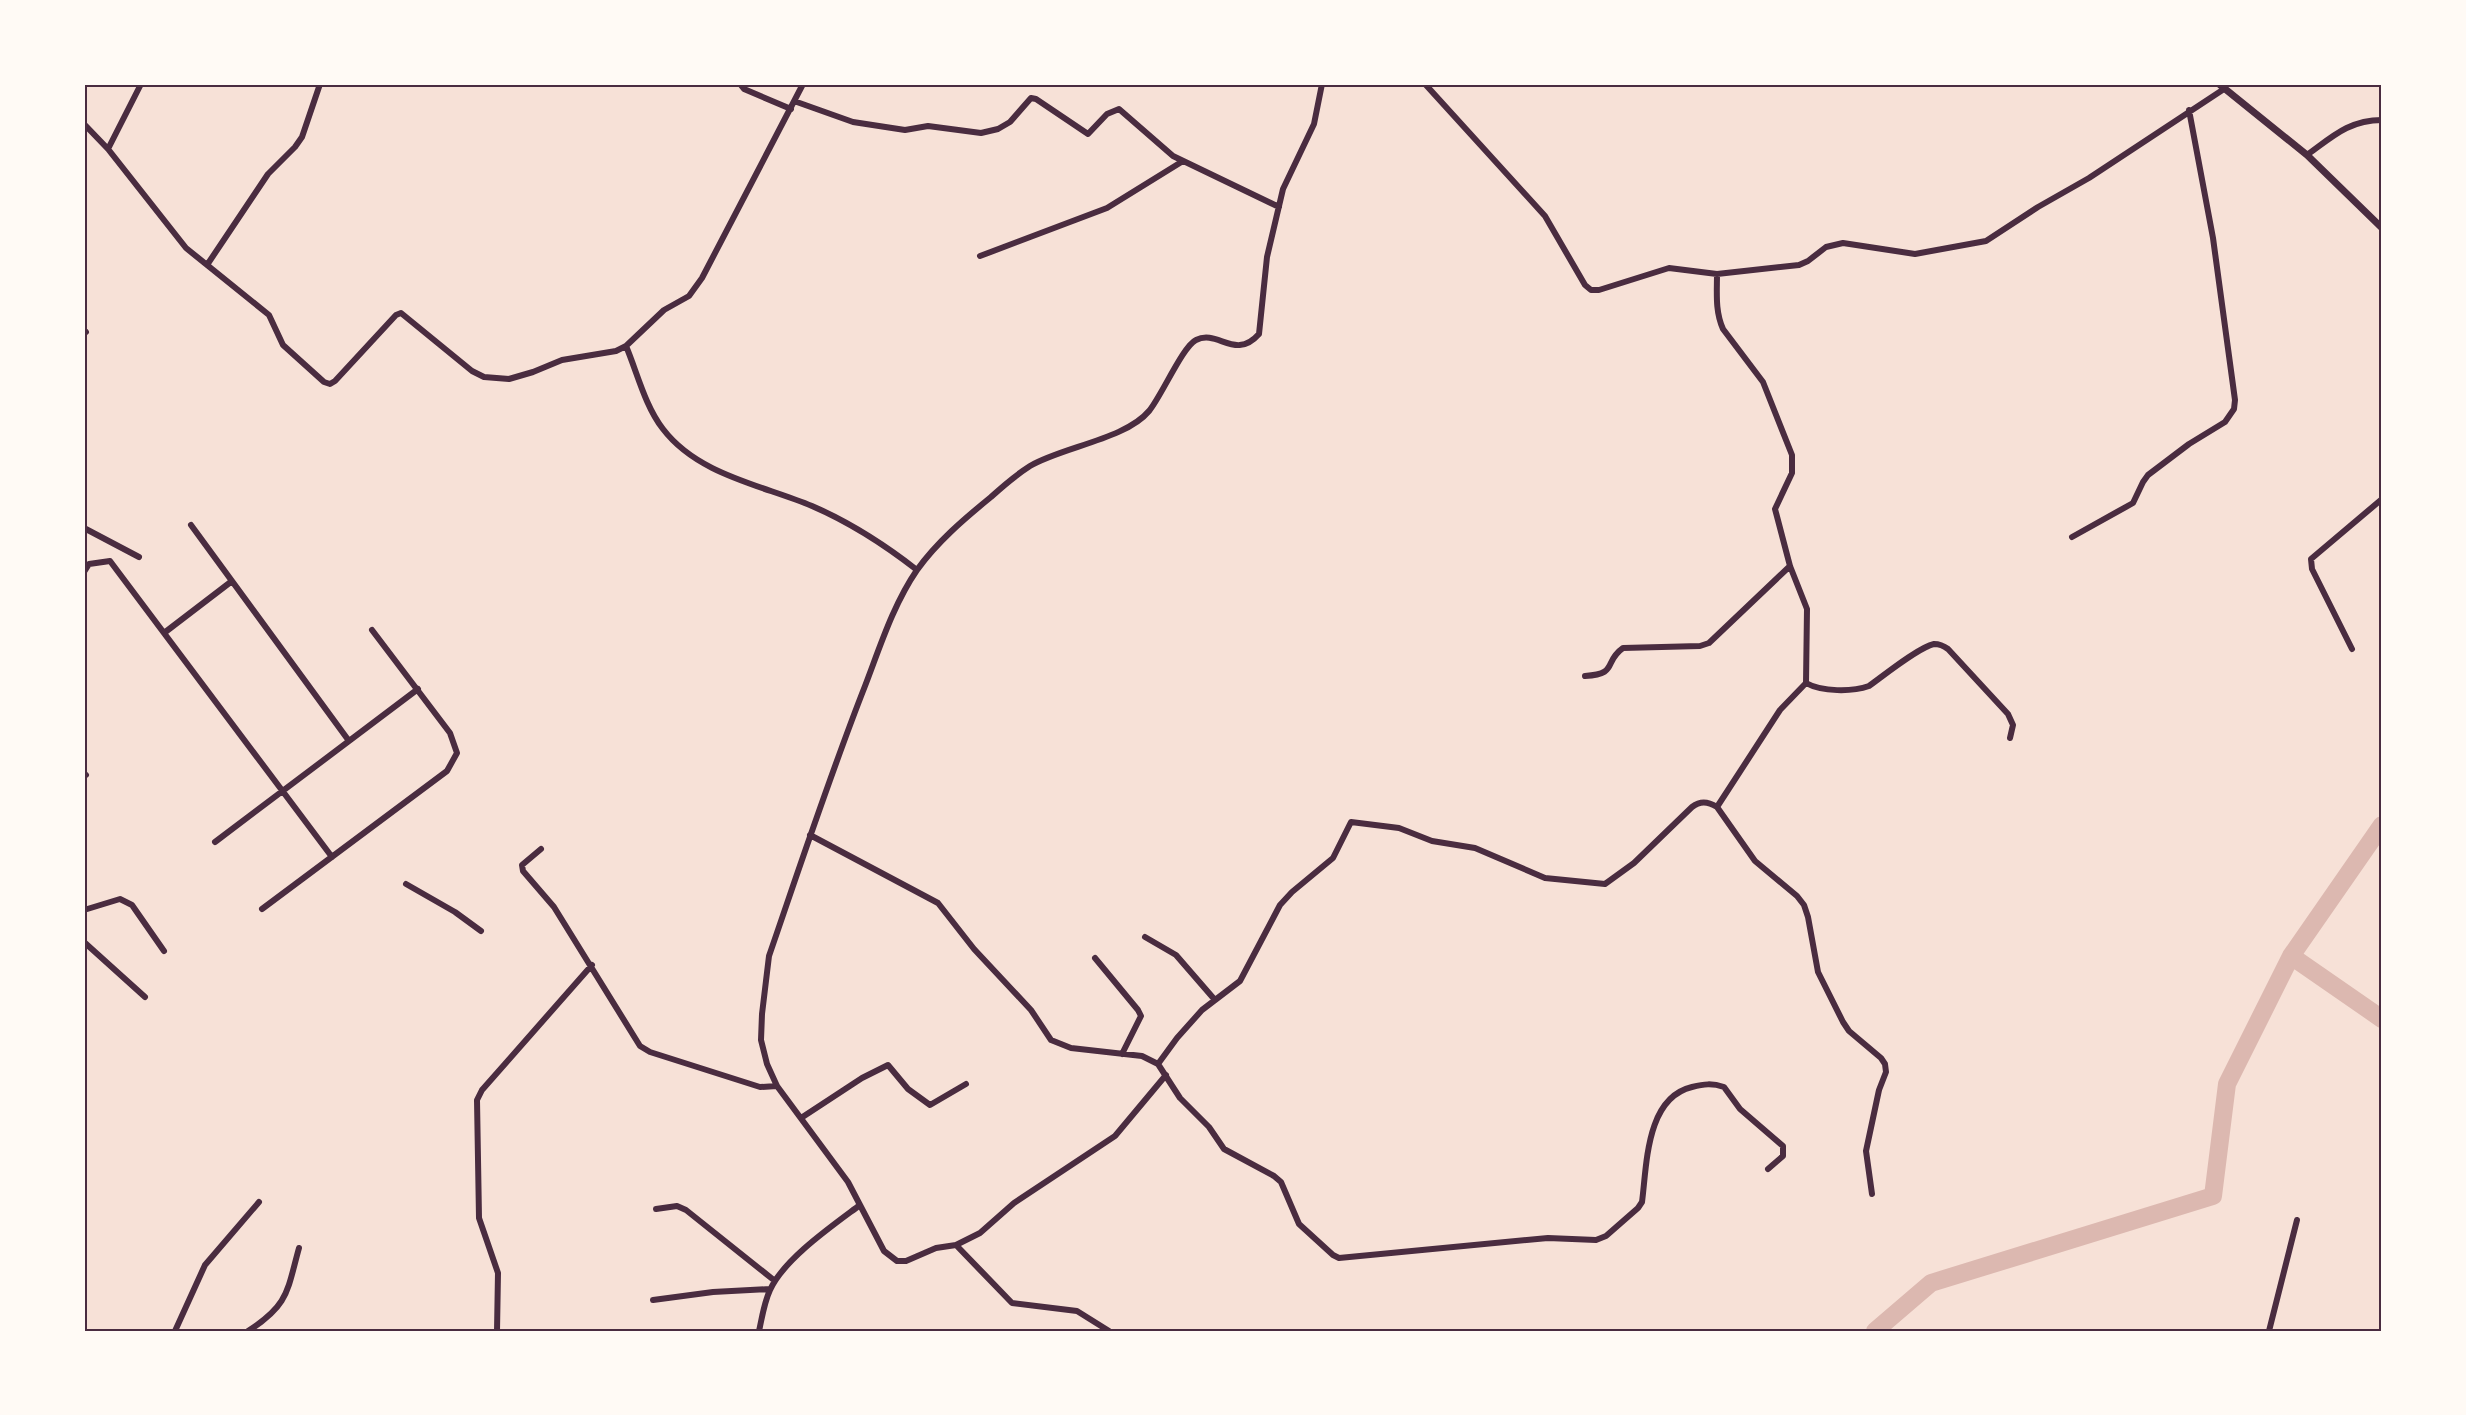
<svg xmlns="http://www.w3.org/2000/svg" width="2466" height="1415" viewBox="0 0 2466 1415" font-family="'Exo 2',sans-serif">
  <rect width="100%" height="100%" fill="#f7e1d7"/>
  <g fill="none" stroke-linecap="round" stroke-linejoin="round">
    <path stroke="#dcb8b0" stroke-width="18" d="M2291,956L2382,1019
      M1875,1331L1931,1283L2213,1196L2227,1084L2291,956L2382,825"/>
    <path stroke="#4a2c40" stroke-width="6" d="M740,84L744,89L791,109
      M1425,84L1545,216L1585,285L1591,290H1599L1669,268L1717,274L1799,265L1808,261L1826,247L1843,243L1915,254L1986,241L2038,207L2089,178L2224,89
      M794,101L853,122L905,130L928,126L981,133L998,129L1010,122L1031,98L1036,99L1088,134L1107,114L1119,109L1173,156L1279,207
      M84,124L108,149L186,248L269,315L283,345L324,382L330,384L335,381L396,315L401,313L472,371L484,377L509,379L533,372L562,360L616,351L626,346L664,310L689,296L702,278L803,84
      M108,149L141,84
      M2307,155C2332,137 2349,120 2382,120
      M980,256L1107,208L1183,161
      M207,265L268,174L295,147L302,137L320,84
      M84,333L86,332
      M626,346C637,372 645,406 663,429C698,475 762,485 812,506C849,522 885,545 917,570
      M191,525L349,741
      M84,528L139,557
      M2072,537L2133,503L2143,482L2148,475L2189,444L2225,422L2234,409L2235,400L2213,238L2189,110
      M84,572L89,564L110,561L332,857
      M164,633L232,581
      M2352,649L2312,569L2311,559L2382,499
      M1585,676C1619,674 1603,662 1623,648L1700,646L1709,643L1790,566
      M1806,683C1822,692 1852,692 1869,686C1883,676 1919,647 1934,644C1939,644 1944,646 1948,649L2008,714L2013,725L2010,738
      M84,773L86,775
      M1717,807L1780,710L1806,683L1807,609L1790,566L1775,509L1792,473V455L1763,382L1723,329C1715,311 1717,293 1717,274
      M810,835L938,903L974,949L1031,1010L1051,1040L1071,1048L1142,1056L1158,1064L1180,1098L1209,1127L1224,1149L1274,1176L1281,1182L1299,1224L1333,1255L1339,1258L1548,1238L1596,1240L1606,1236L1638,1208L1642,1202C1647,1164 1646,1098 1692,1087C1704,1084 1712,1083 1724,1087L1740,1109L1783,1146V1156L1768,1169
      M215,842L418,689
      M541,849L522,865L523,871L554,907L640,1046L650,1052L760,1087L777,1086
      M406,884L455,912L481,931
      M262,909L447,771L457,753L450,733L372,630
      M84,910L120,899L132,905L164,951
      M1145,937L1176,955L1215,1000
      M84,942L145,997
      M1095,958L1138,1010L1141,1016L1122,1054
      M1158,1064L1177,1038L1202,1010L1240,981L1280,905L1292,892L1333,858L1351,822L1399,828L1432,841L1475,848L1545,878L1605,884L1634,863L1692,807C1700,801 1707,801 1717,807L1755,861L1797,896L1804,905L1808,917L1818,972L1843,1022L1849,1031L1881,1058L1885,1064L1886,1072L1879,1090L1866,1151L1872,1194
      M1166,1075L1115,1136L1014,1203L980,1233L956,1245L936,1248L906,1261H897L884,1251L848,1182L777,1086L767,1064L761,1040L762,1014L769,956C800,866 830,775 865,686C880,647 893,605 917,570C937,542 964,519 991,497C1003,486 1016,475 1030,466C1062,447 1126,439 1149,411C1161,397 1183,346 1196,340C1218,329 1235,361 1259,334L1267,257L1283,189L1314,124L1322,84
      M801,1118L862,1078L888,1065L908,1089L930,1105L966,1084
      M656,1209L677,1206L686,1210L775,1281
      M956,1245L1012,1303L1077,1311L1109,1331
      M653,1300L713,1292L770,1289
      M175,1331L205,1265L259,1202
      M248,1331C289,1305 287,1291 299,1248
      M497,1331L498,1273L479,1218L477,1100L482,1090L592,965
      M759,1331C762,1318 764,1303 770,1290C784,1259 832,1226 860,1205
      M2269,1331L2297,1220"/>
    <path stroke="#4a2c40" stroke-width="7" d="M2219,84L2307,155L2382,228"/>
  </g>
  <rect width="2466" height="1415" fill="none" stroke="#fffaf5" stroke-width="171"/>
  <rect x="86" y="86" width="2294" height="1244" fill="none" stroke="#4a2c40" stroke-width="2"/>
</svg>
